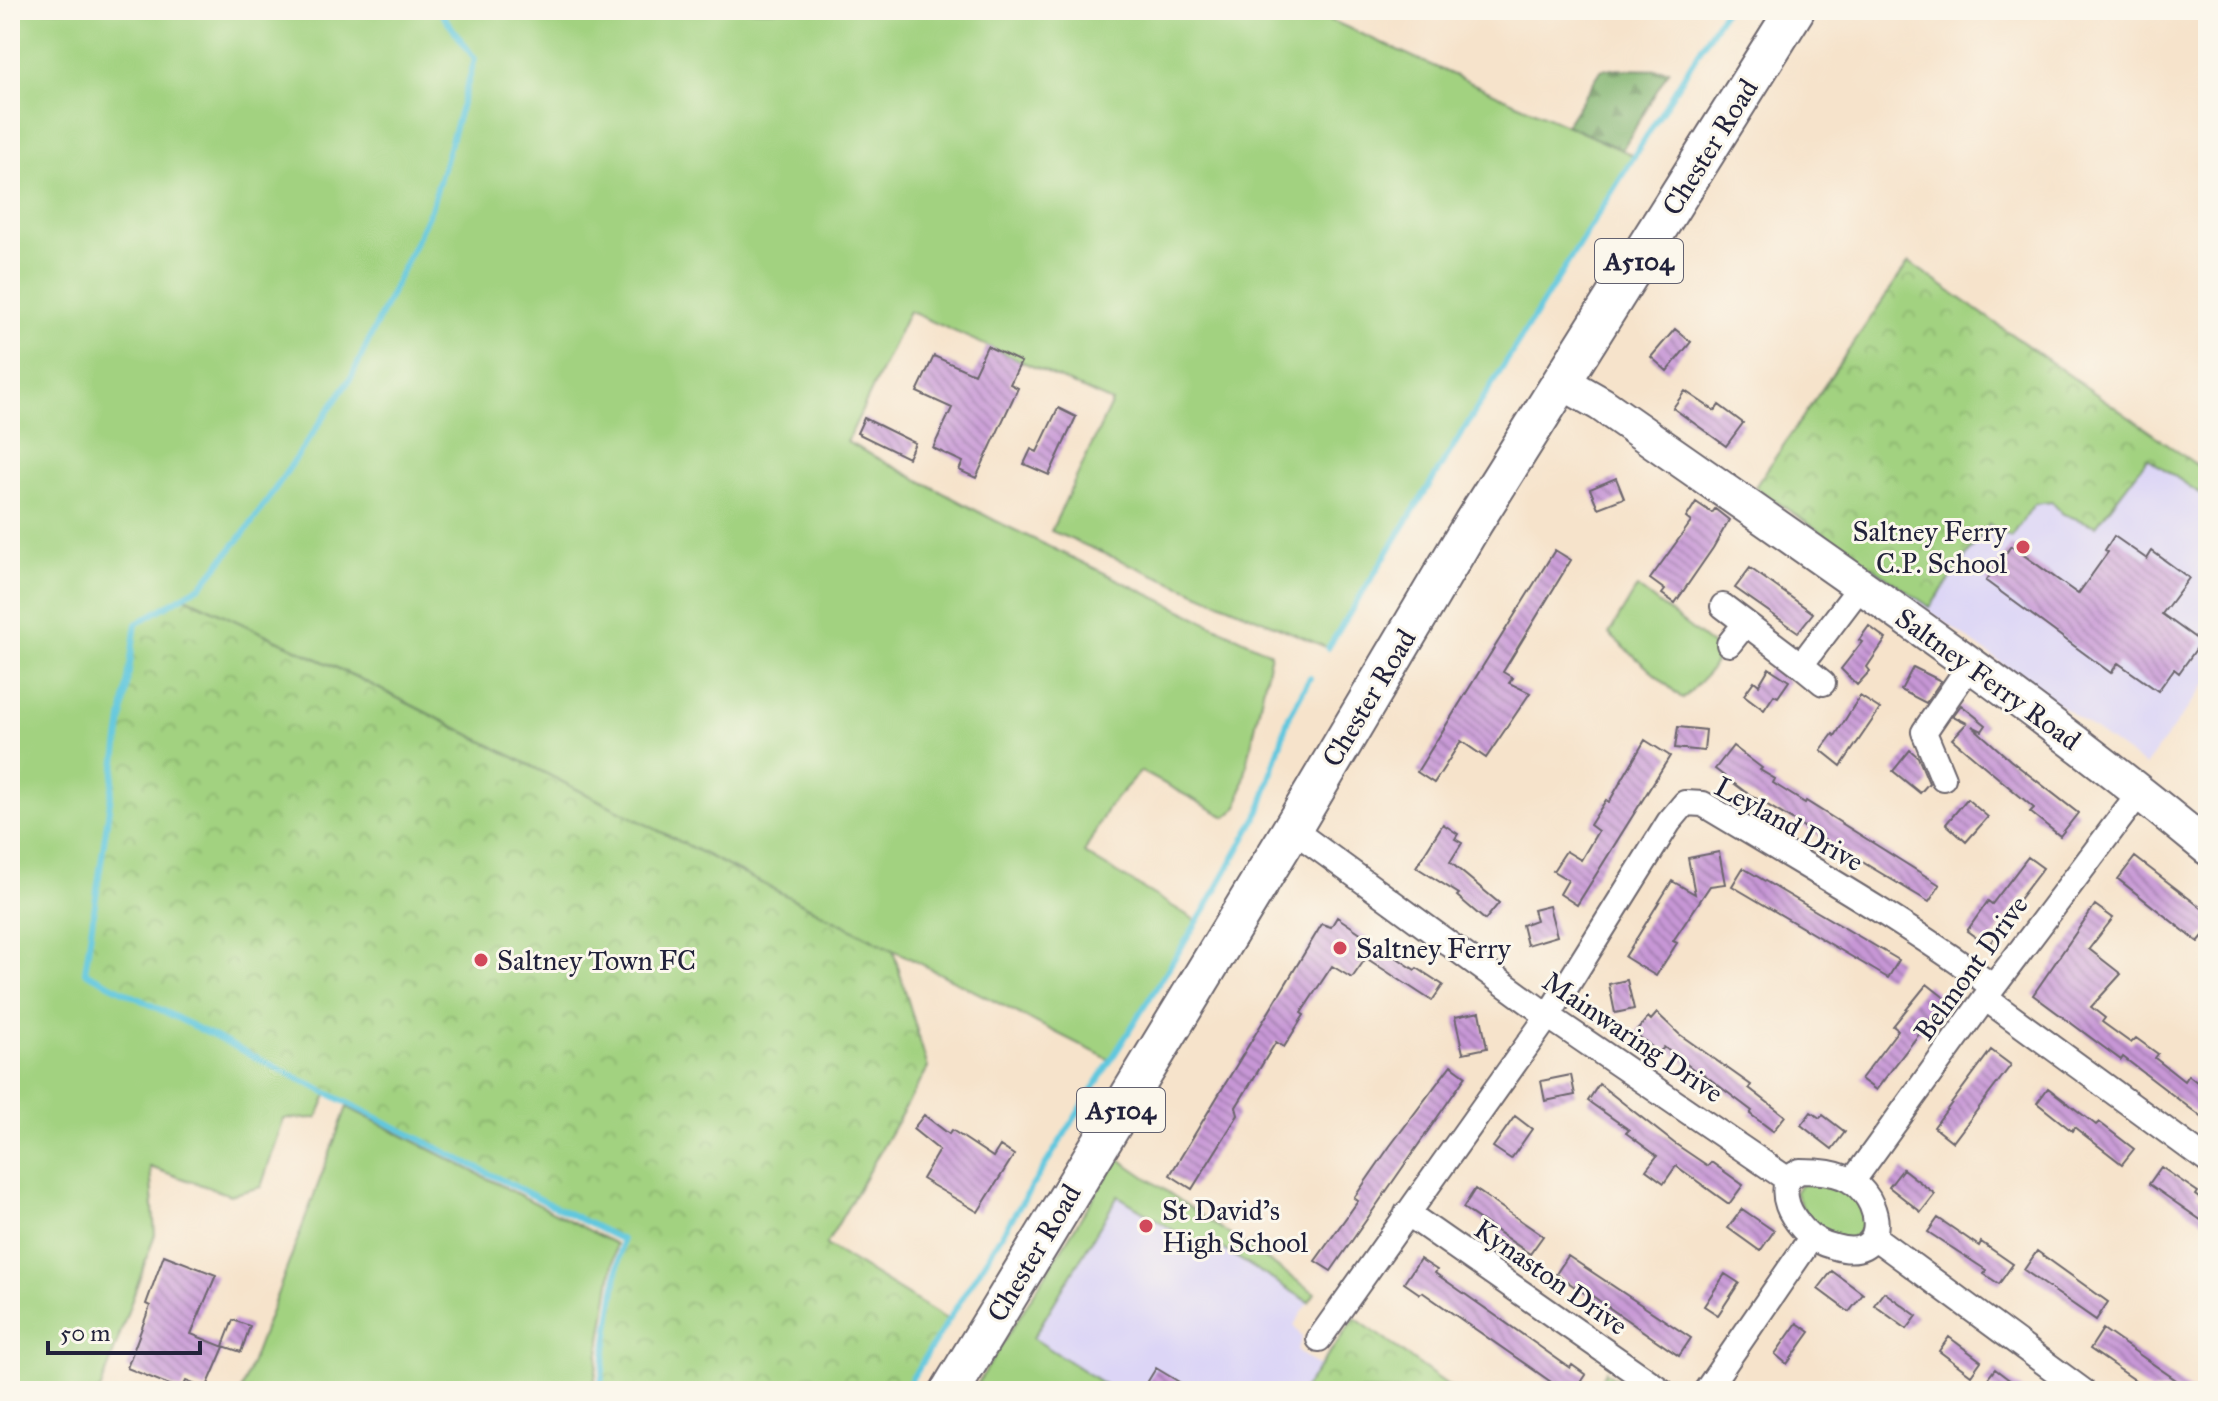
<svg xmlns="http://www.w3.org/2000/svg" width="2218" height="1401" viewBox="0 0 2218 1401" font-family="'IM FELL Great Primer',serif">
  <defs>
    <pattern id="forest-firs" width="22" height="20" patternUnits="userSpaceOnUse" patternTransform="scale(2)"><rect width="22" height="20" fill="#81b46e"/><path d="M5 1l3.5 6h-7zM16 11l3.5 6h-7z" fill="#69925c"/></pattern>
    <pattern id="park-crowns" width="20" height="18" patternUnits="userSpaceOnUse" patternTransform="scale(2)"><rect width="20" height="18" fill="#a2d280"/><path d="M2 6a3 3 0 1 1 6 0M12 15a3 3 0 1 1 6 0" fill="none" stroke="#8bb470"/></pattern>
    <pattern id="building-back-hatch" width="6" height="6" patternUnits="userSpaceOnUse" patternTransform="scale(2)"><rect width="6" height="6" fill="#c797d6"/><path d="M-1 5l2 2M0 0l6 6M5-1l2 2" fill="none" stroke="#a17baf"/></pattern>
  </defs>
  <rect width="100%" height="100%" fill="#fbf7ec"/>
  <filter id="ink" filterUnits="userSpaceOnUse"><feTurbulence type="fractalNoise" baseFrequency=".0125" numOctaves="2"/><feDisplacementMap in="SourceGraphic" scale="16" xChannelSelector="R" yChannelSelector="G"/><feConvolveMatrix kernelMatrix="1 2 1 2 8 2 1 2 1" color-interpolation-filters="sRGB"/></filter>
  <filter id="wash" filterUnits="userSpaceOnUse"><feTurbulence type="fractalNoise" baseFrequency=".006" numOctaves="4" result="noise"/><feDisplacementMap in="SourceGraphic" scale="32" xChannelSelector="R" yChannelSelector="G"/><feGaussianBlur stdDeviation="1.8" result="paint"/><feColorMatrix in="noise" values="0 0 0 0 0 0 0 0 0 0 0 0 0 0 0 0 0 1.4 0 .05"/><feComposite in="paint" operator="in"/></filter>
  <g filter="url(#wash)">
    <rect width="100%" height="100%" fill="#f6e3cb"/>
    <path fill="#dcd5f6" d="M1909,261L2208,473V681L2145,766L1755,486Z
      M1118,1158L1315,1293L1294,1325L1302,1338L1297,1351L1318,1366L1355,1318L1456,1391H973Z"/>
    <path fill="#a2d280" stroke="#627a5e" stroke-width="2" d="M10,10H1308L1633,155L1328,648L1051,531L1112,402L909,311L847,442L996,521L1271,653L1238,807L1226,817L1141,771L1108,807L1084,853L1197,921L1110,1060L358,678L183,596L136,624L85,972L328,1093L317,1118L284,1119L261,1187L230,1195L150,1167L155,1234L100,1391H10Z
      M1637,587L1721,652L1709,672L1683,699L1609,634Z
      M347,1107L616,1244L593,1391H241Z
      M1118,1158L1315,1293L1309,1302L1218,1246L1211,1253L1118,1196L1033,1338L1115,1391H973Z
      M1806,1179L1832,1181L1858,1200L1868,1230L1854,1241C1816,1229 1811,1229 1795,1192Z
      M1606,1371V1372L1634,1391H1608L1598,1384Z"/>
    <path fill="url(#forest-firs)" stroke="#526b54" stroke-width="2" d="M1602,69L1669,70L1622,150L1566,125Z"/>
    <path fill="url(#park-crowns)" stroke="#627a5e" stroke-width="2" d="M1909,262L2208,473V499L2148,458L2096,526L2063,514L2052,502L2034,504L2011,538L1989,524L1930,607L1755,487Z
      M183,596L358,678L893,950L928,1068L826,1245L948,1320L904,1391H600L622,1239L85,972L136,624Z
      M1355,1318L1456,1391H1302Z"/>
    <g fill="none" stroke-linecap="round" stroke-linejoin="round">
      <path stroke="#61c7de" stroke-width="6" d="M439,10L475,59L431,209L352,376L249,527L202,585L136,624L85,972L622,1240L600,1391
        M1328,648L1725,10
        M904,1391L1206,908L1260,811L1289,716L1310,678"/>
    </g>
    <g id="blocks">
      <path fill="url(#building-back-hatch)" d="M1675,329L1691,342L1667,371L1651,357Z
        M987,346L1021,362L1010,384L1018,388L976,478L959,470L963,462L933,448L952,408L917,392L934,356L974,374Z
        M1685,391L1715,411L1719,405L1743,423L1726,446L1673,408Z
        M1058,408L1076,417L1049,475L1024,464L1031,449L1037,452Z
        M864,418L915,443L908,458L857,433Z
        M1616,478L1624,498L1598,508L1590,489Z
        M1696,502L1712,513L1715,509L1729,520L1713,548L1675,603L1662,594L1665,590L1650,579L1691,522L1686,518Z
        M2114,536L2147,559L2152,551L2189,578L2162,614L2201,642L2179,673L2174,669L2158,691L2118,663L2111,673L1986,581L2011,546L2078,594L2108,552L2105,550Z
        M1555,550L1571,560L1503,672L1513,678L1509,683L1530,693L1486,758L1461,741L1434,783L1417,772Z
        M1750,568L1813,613L1798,632L1735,588Z
        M1869,626L1886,639L1867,667L1870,671L1857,685L1841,669L1862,642L1859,640Z
        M1913,667L1941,681L1926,703L1901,690Z
        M1769,668L1789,681L1778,697L1774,695L1764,710L1744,695L1754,681L1759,685Z
        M1860,696L1880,709L1841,766L1821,750L1833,734L1835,736Z
        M1961,705L1986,725L1982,731L1972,726L2010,760L2078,813L2060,836L2030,812L2034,808L1952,739L1967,723L1953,716Z
        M1678,727L1706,730L1704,751L1675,748Z
        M1645,740L1670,756L1577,905L1560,894L1568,880L1553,871L1566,851L1581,860L1598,831L1590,825L1606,800L1609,802Z
        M1733,746L1762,768L1760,770L1775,779L1773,783L1805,803L1806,801L1940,885L1929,902L1744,791L1715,769Z
        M1910,750L1918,757L1929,783L1920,793L1893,771Z
        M1967,799L1988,817L1966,842L1946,824Z
        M1443,824L1458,834L1455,839L1462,843L1450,862L1499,903L1485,920L1457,896L1459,894L1416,867Z
        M1719,852L1725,884L1710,886L1673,941L1677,943L1656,976L1625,957L1672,881L1695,894L1688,858Z
        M2028,857L2043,868L1998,927L2000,929L1988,946L1967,931L1988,901L1992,904Z
        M2135,857L2208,913V930L2198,942L2118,879Z
        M1743,868L1899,960L1888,978L1732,886Z
        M2095,905L2113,918L2089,949L2121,974L2091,1007L2105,1018L2102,1022L2131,1043L2136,1038L2158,1054L2155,1058L2184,1081L2188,1075L2208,1091V1122L2123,1057L2121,1060L2033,995Z
        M1549,906L1557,936L1527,945L1522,925L1536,920L1533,910Z
        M1337,917L1415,970L1417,968L1443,985L1432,1001L1366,958L1352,978L1332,966L1301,1013L1304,1015L1284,1047L1276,1042L1236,1107L1238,1115L1192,1189L1170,1175L1322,924L1331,927Z
        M1627,980L1634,1009L1615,1013L1609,984Z
        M1927,984L1946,999L1876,1090L1861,1079L1898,1030L1893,1026Z
        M1480,1012L1487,1048L1463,1053L1455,1017Z
        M1657,1013L1679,1034L1751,1085L1749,1088L1785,1116L1773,1131L1750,1114L1752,1111L1702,1073L1701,1075L1664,1047L1659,1053L1635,1033L1648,1017L1651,1020Z
        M1991,1050L2011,1065L1953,1142L1934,1127Z
        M1451,1065L1466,1076L1331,1271L1315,1261L1358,1201L1354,1198L1390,1146Z
        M1571,1075L1575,1095L1545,1101L1541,1081Z
        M1599,1084L1674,1143L1708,1166L1711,1162L1743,1185L1729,1204L1676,1166L1664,1183L1646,1170L1657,1156L1626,1133L1629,1130L1588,1101Z
        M2048,1088L2096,1125L2099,1122L2134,1149L2122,1164L2074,1127L2072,1131L2037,1103Z
        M1811,1112L1820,1118L1823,1115L1845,1132L1832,1149L1801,1125Z
        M924,1115L949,1134L952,1130L993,1157L1000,1146L1014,1155L978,1212L922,1179L939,1150L913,1129Z
        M1515,1116L1532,1129L1511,1159L1493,1147Z
        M2161,1167L2198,1192L2196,1195L2208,1204V1225L2149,1184Z
        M1903,1169L1935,1194L1921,1212L1889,1187Z
        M1475,1189L1543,1236L1530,1254L1463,1208Z
        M1742,1209L1774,1231L1760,1251L1728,1228Z
        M1938,1218L1979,1246L1981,1242L2013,1264L1999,1284L1984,1274L1986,1270L1928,1232Z
        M2037,1251L2108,1302L2096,1320L2024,1270Z
        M164,1255L216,1275L191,1334L224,1347L206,1389L186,1381L182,1390L127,1368L150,1306L146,1304Z
        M1568,1256L1691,1338L1679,1356L1588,1293L1587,1295L1556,1274Z
        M1420,1259L1437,1270L1435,1273L1536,1344L1570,1368L1572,1365L1586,1375L1575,1391H1564L1422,1292L1420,1294L1404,1283Z
        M1832,1271L1863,1294L1849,1312L1818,1289Z
        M1725,1274L1739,1283L1718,1315L1704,1306Z
        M1884,1292L1917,1316L1907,1329L1874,1305Z
        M233,1320L250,1326L241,1352L223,1346Z
        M1797,1323L1810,1332L1787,1364L1775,1354Z
        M2103,1329L2150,1362L2192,1391H2151L2090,1349Z
        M1949,1337L1981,1361L1971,1375L1939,1351Z
        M1156,1368L1194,1391H1142Z
        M1995,1369L2024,1391H1997L1985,1382Z"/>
    </g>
  </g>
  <g filter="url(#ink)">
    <use href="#blocks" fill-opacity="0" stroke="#6c666d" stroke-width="2"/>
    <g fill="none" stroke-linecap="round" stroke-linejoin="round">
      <defs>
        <path id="minor" d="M1723,606L1801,665L1860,587
          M1729,644L1745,624
          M1801,665L1823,683
          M1943,778L1924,732L1970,665
          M1292,829L1548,1016L1787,1179
          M1985,998L2208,1161
          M1800,1171C1818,1171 1839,1172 1854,1183C1886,1207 1885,1262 1835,1247C1822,1244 1812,1239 1803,1229C1789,1213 1782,1199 1787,1179Z
          M1852,1182L1985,998L2140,792
          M1407,1213L1662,1391
          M1874,1237L2083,1391
          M1319,1339L1548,1016L1669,822L1685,803L1703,804C1801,863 1901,919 1993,987
          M1706,1391L1811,1238"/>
        <path id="secondary" d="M1564,383L1601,404C1806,548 2015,688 2208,848"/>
        <path id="primary" d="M950,1391L1292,829L1473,523L1795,10"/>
      </defs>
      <use href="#minor" stroke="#6c666d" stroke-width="28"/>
      <use href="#secondary" stroke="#6c666d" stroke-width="38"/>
      <use href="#primary" stroke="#6c666d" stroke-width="42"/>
      <use href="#minor" stroke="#fff" stroke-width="24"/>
      <use href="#secondary" stroke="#fff" stroke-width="34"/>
      <use href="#primary" stroke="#fff" stroke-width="38"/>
    </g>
  </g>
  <g fill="#d1495b" stroke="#fbf7ec" stroke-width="3">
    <circle cx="2023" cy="547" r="8"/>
    <circle cx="1340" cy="948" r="8"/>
    <circle cx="481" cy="960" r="8"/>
    <circle cx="1146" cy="1226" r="8"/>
  </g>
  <g text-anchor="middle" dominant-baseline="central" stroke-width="6" stroke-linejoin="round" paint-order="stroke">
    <g fill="#fbf7ec" stroke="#636270" stroke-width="2">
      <rect x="1595" y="239" width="88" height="44" rx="6"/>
      <rect x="1077" y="1088" width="88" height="44" rx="6"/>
    </g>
    <g font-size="26" font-weight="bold" fill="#22223b">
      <text x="1639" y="261">A5104</text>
      <text x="1121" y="1110">A5104</text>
    </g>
    <g font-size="28" fill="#22223b" stroke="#fbf7ec">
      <text transform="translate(1710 147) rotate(-58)">Chester Road</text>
      <text transform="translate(1988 679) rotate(36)">Saltney Ferry Road</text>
      <text transform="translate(1369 698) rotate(-59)">Chester Road</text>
      <text transform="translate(1789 824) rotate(29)">Leyland Drive</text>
      <text transform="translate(1971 968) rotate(-54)">Belmont Drive</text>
      <text transform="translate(1633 1037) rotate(34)">Mainwaring Drive</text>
      <text transform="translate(1034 1253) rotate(-59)">Chester Road</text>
      <text transform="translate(1551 1277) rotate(35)">Kynaston Drive</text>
    </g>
    <g font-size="28" fill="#22223b" stroke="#fbf7ec" text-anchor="start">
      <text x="2007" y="531" text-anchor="end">Saltney Ferry<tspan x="2007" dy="32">C.P. School</tspan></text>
      <text x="1356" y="948">Saltney Ferry</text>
      <text x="497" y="960">Saltney Town FC</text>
      <text x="1162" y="1210">St David's<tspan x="1162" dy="32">High School</tspan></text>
    </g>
  </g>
  <rect width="2218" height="1401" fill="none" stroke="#fbf7ec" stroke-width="40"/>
  <path d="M48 1341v12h152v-12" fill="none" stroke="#22223b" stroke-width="4"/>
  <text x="60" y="1341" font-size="24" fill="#22223b" stroke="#fbf7ec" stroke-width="6" paint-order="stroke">50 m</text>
</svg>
